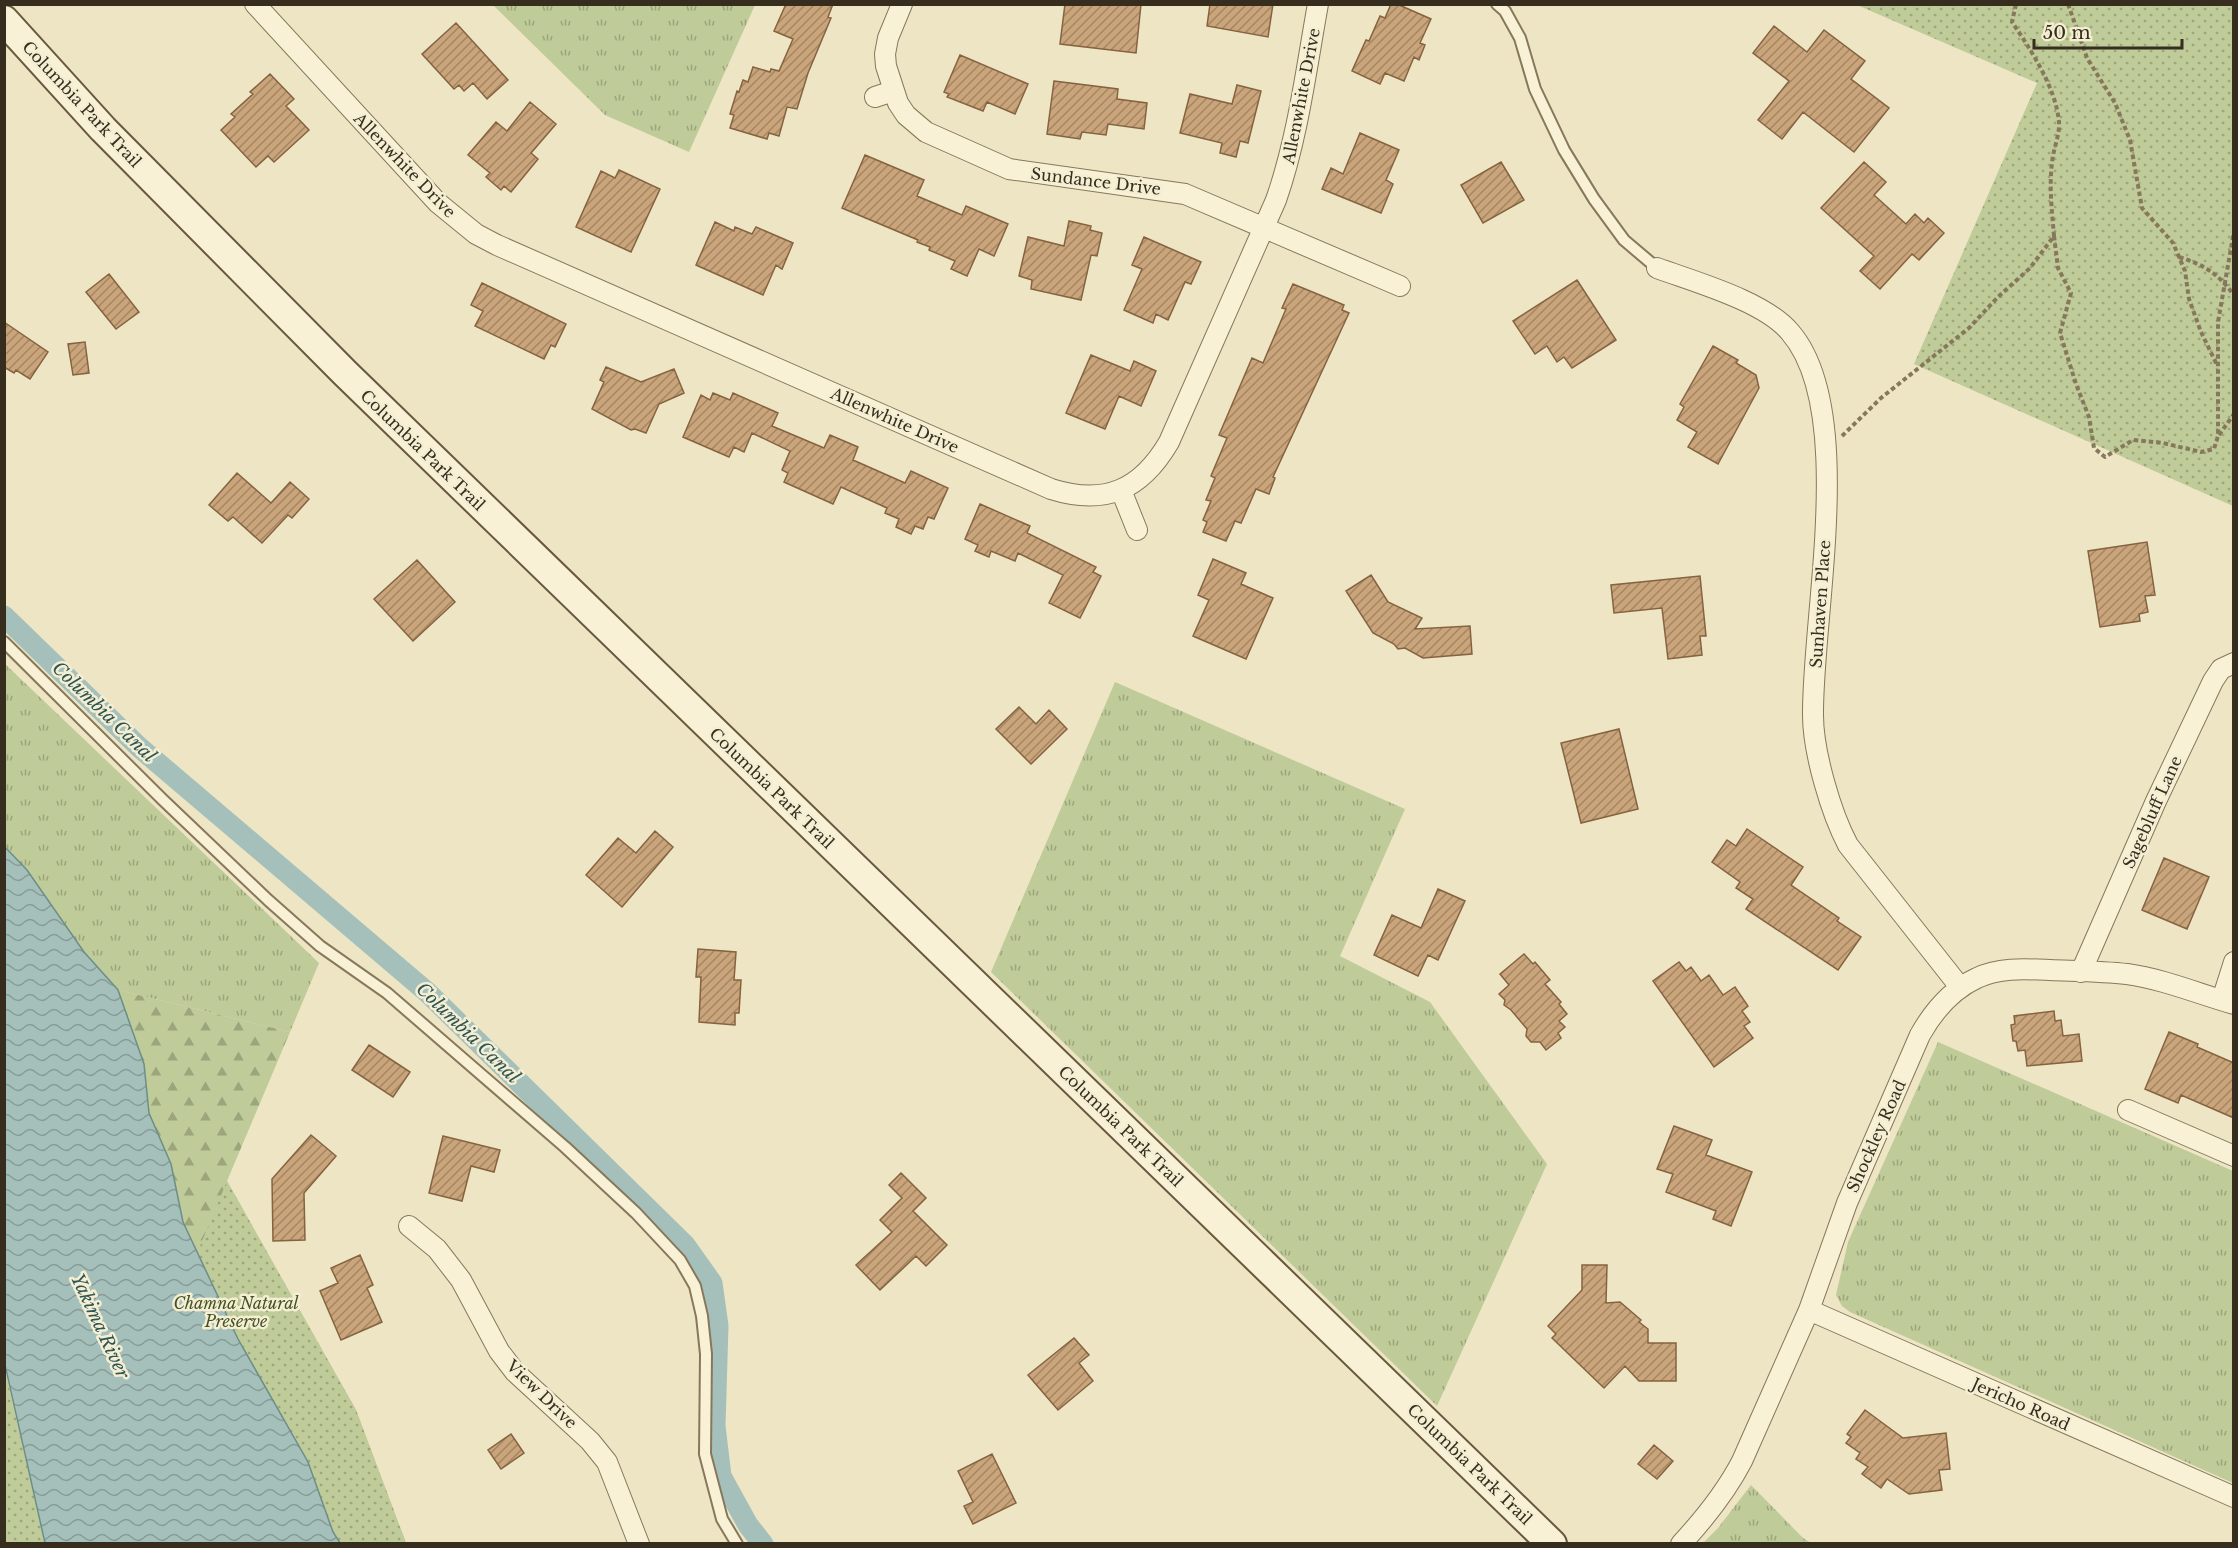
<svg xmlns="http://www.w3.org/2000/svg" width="2238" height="1548" viewBox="0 0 2238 1548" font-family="'Libre Baskerville',serif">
  <defs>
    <pattern id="grass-tufts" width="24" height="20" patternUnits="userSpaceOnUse" patternTransform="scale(1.5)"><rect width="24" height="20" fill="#bfcb98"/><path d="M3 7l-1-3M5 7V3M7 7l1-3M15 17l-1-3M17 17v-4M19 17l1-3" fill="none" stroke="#9ca57b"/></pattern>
    <pattern id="forest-firs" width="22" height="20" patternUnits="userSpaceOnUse" patternTransform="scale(1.5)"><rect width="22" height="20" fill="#bfcb98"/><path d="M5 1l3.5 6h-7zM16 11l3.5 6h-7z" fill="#9ca57b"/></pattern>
    <pattern id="park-dots" width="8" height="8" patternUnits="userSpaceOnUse" patternTransform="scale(1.5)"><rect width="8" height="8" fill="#bfcb98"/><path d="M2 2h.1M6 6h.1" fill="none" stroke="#9ca57b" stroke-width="1.8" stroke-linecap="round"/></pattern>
    <pattern id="water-waves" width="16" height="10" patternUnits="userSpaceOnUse" patternTransform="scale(1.5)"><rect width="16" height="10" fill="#a5c0bb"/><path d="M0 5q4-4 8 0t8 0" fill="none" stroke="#879c97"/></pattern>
    <pattern id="building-hatch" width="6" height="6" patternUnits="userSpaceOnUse" patternTransform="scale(1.5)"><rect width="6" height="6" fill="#caa47a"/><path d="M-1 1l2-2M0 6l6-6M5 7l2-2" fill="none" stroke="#a58663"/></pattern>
  </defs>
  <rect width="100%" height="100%" fill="#ede5c3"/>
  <path fill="url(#grass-tufts)" d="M493,5H755L689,152L605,115Z
    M4,663L319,963L290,1032L118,990L84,952L27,870L5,846Z
    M1115,682L1405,809L1340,956L1430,1002L1547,1164L1437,1406L991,972Z
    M1938,1042L2233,1171V1483L1850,1312L1842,1306L1836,1295L1848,1242Z
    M1751,1485L1803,1538L1811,1543H1703L1718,1528Z"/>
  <path fill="url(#forest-firs)" d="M118,990L290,1032L227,1181L356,1410L406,1543L238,1339L183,1222L171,1164L149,1113L144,1064Z"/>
  <path fill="url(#park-dots)" d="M1857,5H2233V506L1914,364L2037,83Z
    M227,1181L356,1410L406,1543H280L171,1316Z
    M4,1365L45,1543H5Z"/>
  <path fill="url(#water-waves)" stroke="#6c8e89" stroke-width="1.5" d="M4,846L27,870L84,952L118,990L144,1064L149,1113L171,1164L183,1222L238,1339L308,1462L333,1532L340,1543H45L5,1365Z"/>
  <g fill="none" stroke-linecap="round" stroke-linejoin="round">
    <path stroke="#a5c0bb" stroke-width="21" d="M4,616L139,747L427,992L685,1245L712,1283L718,1326L715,1426L721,1476L748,1525L763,1544"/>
  </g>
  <path fill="url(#building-hatch)" stroke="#856341" stroke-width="1.5" d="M786,4H833L828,17L831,18L808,73L797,109L787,107L779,136L769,133L767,139L730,128L734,115L730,114L737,91L739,92L743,80L748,82L753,67L770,72L771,69L779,71L793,39L774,31Z
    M1065,4H1141L1136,53L1060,44Z
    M1210,4H1273L1268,37L1207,26Z
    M1391,4H1397L1431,19L1420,43L1425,45L1419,60L1414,57L1404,81L1385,73L1380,84L1352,71L1366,40L1369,41L1380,16L1385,18Z
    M456,23L508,80L487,99L473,83L464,91L459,85L454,89L422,54Z
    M1774,26L1807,52L1824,30L1865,61L1851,79L1889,108L1854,152L1803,112L1782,139L1758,120L1789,81L1753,53Z
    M960,55L1028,84L1015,114L987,102L983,111L947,97L949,94L944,92Z
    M270,74L294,99L286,106L309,130L274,162L268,156L256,167L221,130L235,117L231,114L253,94L250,92Z
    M1054,81L1118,89L1117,99L1147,103L1144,129L1108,124L1106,135L1082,132L1080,139L1047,134Z
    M1237,85L1261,91L1248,143L1240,141L1236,157L1220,153L1222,143L1180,133L1190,94L1232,104Z
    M530,102L556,124L531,153L538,159L511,192L504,186L501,190L486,177L490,173L468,155L496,122L507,131Z
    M1360,133L1399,150L1386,180L1393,184L1381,213L1322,189L1331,168L1343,174Z
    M865,155L924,180L917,196L962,215L966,206L1008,224L994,256L979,249L967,276L951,269L955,261L929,250L930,247L917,242L918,240L842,208Z
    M1501,162L1524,200L1483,223L1461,185Z
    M1864,162L1886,182L1874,195L1906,224L1915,214L1924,223L1928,218L1944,233L1919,260L1912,254L1880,289L1860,271L1874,256L1821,208Z
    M619,170L660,189L631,252L576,227L601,171L615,178Z
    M1069,221L1091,226L1090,230L1102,233L1097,256L1091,255L1081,300L1031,289L1032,280L1019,276L1028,237L1064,246Z
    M715,222L734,231L735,227L752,234L756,227L793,243L782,269L776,265L763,295L696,265Z
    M1144,237L1201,262L1191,284L1185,282L1168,320L1156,314L1153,323L1124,310L1142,269L1132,265Z
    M109,274L139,312L116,329L86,292Z
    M1577,280L1616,340L1572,368L1564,357L1557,362L1547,346L1535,354L1513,321Z
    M482,283L566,324L555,347L551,345L544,359L475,326L483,311L471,305Z
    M1293,284L1344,305L1342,310L1349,313L1273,477L1275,478L1269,494L1256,489L1241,523L1235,521L1226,541L1203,532L1207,522L1203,520L1211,501L1206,500L1215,478L1211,476L1227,438L1219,435L1252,358L1263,363L1286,309L1282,308Z
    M4,322L48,352L30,379L16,370L14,373L4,367Z
    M85,342L89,373L73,375L68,344Z
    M1713,346L1738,360L1736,363L1756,375L1759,388L1718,464L1688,447L1697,432L1677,420L1684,407L1680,404Z
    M1091,355L1130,371L1134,361L1156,371L1141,406L1119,396L1105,429L1066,413Z
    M606,367L641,382L674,369L684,393L659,404L646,433L635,429L631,430L592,409L604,382L600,380Z
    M713,393L730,400L733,393L778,413L772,426L824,448L830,435L858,447L853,460L905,483L911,471L948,488L934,519L928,517L923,529L915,526L911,534L896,527L899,519L885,513L887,508L841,487L833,504L784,482L788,473L782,470L790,451L752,433L744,452L734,447L729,457L683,437L701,395L710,400Z
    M237,473L271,503L290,482L309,499L292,518L288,515L262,543L233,517L228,521L209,505Z
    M980,504L1030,526L1027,533L1096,567L1093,572L1101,576L1080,618L1049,603L1063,575L1018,553L1015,561L991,551L989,557L975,551L978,545L965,539Z
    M2147,542L2155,595L2145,596L2148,612L2139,614L2140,621L2100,627L2088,551Z
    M1213,559L1246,573L1241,584L1273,598L1246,659L1193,636L1209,600L1198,595Z
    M417,560L455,602L413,641L374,599Z
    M1371,575L1388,602L1422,618L1415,629L1470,626L1472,654L1423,658L1405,648L1398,649L1394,644L1373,633L1346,591Z
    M1700,576L1706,636H1700L1702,655L1668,659L1662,608L1614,613L1611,585Z
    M1019,707L1036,724L1049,710L1067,729L1031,764L996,729Z
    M1619,729L1638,809L1581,823L1561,743Z
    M1747,829L1803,867L1791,885L1839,918L1837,921L1861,937L1838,970L1746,909L1753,899L1736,888L1740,882L1712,862L1727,840L1736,846Z
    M655,831L673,847L622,907L586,875L618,838L636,853Z
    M2164,858L2209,877L2187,929L2142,910Z
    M1438,889L1465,901L1438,960L1428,955L1418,976L1374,955L1392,915L1421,928Z
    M698,949L736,952L734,980H741L739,1013H735V1025L699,1022L701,977H696Z
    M1524,954L1533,964L1535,962L1550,980L1545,984L1561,1002L1559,1004L1567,1014L1559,1021L1565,1027L1558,1033L1561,1038L1546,1050L1540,1042H1531L1526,1036L1527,1029L1511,1010L1504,1005L1505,1000L1499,994L1509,985L1500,974Z
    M1679,962L1686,971L1691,967L1701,981L1709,975L1723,995L1735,987L1748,1006L1742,1011L1750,1022L1744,1026L1753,1038L1714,1067L1653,981Z
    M2054,1011L2055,1021L2061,1020L2063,1036L2079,1034L2082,1061L2027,1066L2025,1050L2018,1051L2016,1041H2013L2011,1025L2015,1024L2014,1016Z
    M2169,1032L2198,1044L2197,1047L2234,1063V1118L2181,1095L2178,1103L2145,1089Z
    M369,1045L410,1072L393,1097L352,1070Z
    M1674,1126L1712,1140L1706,1155L1752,1172L1731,1226L1713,1219L1716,1211L1666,1192L1673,1174L1657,1169Z
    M311,1135L336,1156L304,1193L305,1240L273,1241L272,1179Z
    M443,1136L500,1150L494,1172L471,1166L462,1201L429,1193Z
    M901,1173L926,1198L913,1211L947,1245L926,1266L916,1256L880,1290L856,1265L892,1232L880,1220L902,1198L889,1185Z
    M360,1255L373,1285L367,1288L382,1322L341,1340L320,1291L338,1283L331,1268Z
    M1582,1265H1607L1606,1303L1620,1302L1641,1320L1639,1322L1648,1329V1343H1676V1381H1639L1625,1366L1604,1388L1552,1338L1556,1334L1548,1326L1582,1290Z
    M1074,1338L1089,1355L1079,1363L1093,1381L1058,1410L1028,1375Z
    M1865,1410L1903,1438L1946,1433L1950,1469L1939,1470L1942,1490L1909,1494L1887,1479L1881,1488L1862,1474L1868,1467L1856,1459L1860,1453L1846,1443L1851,1437L1847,1434Z
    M511,1434L524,1453L501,1469L488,1450Z
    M1654,1445L1673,1461L1657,1479L1638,1464Z
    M992,1454L1016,1503L973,1524L964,1506L973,1502L958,1471Z"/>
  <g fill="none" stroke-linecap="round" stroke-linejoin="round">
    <defs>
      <path id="service" d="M1497,4L1505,11L1520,38L1535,89L1564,150L1594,199L1624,240L1657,268
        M4,642L163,800L268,900L320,946L387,993L565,1147L636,1213L680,1260L695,1286L702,1316L706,1354L705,1454L722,1519L737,1544"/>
      <path id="minor" d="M255,4L438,203L476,234L497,245L1051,489C1105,506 1141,490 1169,442L1276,200C1298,137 1306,70 1318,4
        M902,4L888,38L885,54L886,66L898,103L906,115L926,132L1009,169L1185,194L1400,286
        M875,97L893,91
        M1657,268C1695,282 1764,301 1790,332C1857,409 1812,616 1813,715C1813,752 1831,813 1848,845L1960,987
        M1121,490L1137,530
        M2081,972L2156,801L2213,681L2221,669L2234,663
        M2222,1000L2234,962
        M2128,1110L2234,1156
        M409,1226L437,1249L461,1280L499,1351L515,1372L590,1441L607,1462L639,1544
        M1809,1310L2234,1497
        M1681,1544C1705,1518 1726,1492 1742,1461L1809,1310L1847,1203L1920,1035C1934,1010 1951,990 1977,978C1999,967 2026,969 2050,970C2075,971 2102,971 2127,974C2163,979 2199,994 2234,1004"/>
      <path id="secondary" d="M4,20L103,129L345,373L1552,1544"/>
    </defs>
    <use href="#service" stroke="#87775b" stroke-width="14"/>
    <use href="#minor" stroke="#87775b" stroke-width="22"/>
    <use href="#secondary" stroke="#68583e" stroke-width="32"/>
    <path stroke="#87775b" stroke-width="4" stroke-dasharray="4.5 3" stroke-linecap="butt" d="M2068,4L2087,58L2115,103L2130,140L2142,208L2173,243L2185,271L2189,299L2201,332L2217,365
      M2054,236L2058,268L2071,293L2060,333L2076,384L2089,417L2094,448L2105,457L2133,440L2163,443L2201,452L2214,449L2218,436V322L2234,231
      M2179,257C2206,266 2216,272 2234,295
      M2219,435L2234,414
      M1842,436L1881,398L1969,328L1998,297L2030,268L2054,236C2052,212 2049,187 2052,163C2053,149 2060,135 2059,122C2056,88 2031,50 2012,22L2016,4"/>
    <use href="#service" stroke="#f8f1d6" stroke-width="10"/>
    <use href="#minor" stroke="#f8f1d6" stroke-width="20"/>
    <use href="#secondary" stroke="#f8f1d6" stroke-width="28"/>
  </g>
  <g text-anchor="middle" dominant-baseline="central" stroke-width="5" stroke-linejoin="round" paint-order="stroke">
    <g font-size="16" fill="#372d1e" stroke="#f4eed3">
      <text transform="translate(1301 96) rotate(-79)">Allenwhite Drive</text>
      <text transform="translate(82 104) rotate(47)">Columbia Park Trail</text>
      <text transform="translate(405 165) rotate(46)">Allenwhite Drive</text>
      <text transform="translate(1096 181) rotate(7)">Sundance Drive</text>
      <text transform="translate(895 420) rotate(24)">Allenwhite Drive</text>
      <text transform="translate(423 450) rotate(44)">Columbia Park Trail</text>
      <text transform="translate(1820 604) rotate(-86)">Sunhaven Place</text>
      <text transform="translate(772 788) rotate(44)">Columbia Park Trail</text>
      <text transform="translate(2152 812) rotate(-66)">Sagebluff Lane</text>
      <text transform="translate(1121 1126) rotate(44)">Columbia Park Trail</text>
      <text transform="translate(1876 1136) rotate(-66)">Shockley Road</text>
      <text transform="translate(542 1394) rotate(44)">View Drive</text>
      <text transform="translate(2021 1404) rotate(24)">Jericho Road</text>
      <text transform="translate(1470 1464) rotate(44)">Columbia Park Trail</text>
    </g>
    <g font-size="16" font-style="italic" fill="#435325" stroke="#f4eed3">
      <text x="236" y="1303">Chamna Natural<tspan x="236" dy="18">Preserve</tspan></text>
    </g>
    <g font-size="18" font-style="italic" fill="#2e5556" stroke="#f4eed3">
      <text transform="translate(104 712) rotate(44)">Columbia Canal</text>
      <text transform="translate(468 1033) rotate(44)">Columbia Canal</text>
      <text transform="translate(100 1326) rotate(65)">Yakima River</text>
    </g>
  </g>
  <rect width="2238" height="1548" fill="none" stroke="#372d1e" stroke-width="12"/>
  <path d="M2034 39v9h148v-9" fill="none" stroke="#372d1e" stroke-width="3"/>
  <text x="2043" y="39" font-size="18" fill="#372d1e" stroke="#f4eed3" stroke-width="4.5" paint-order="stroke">50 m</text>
</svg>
